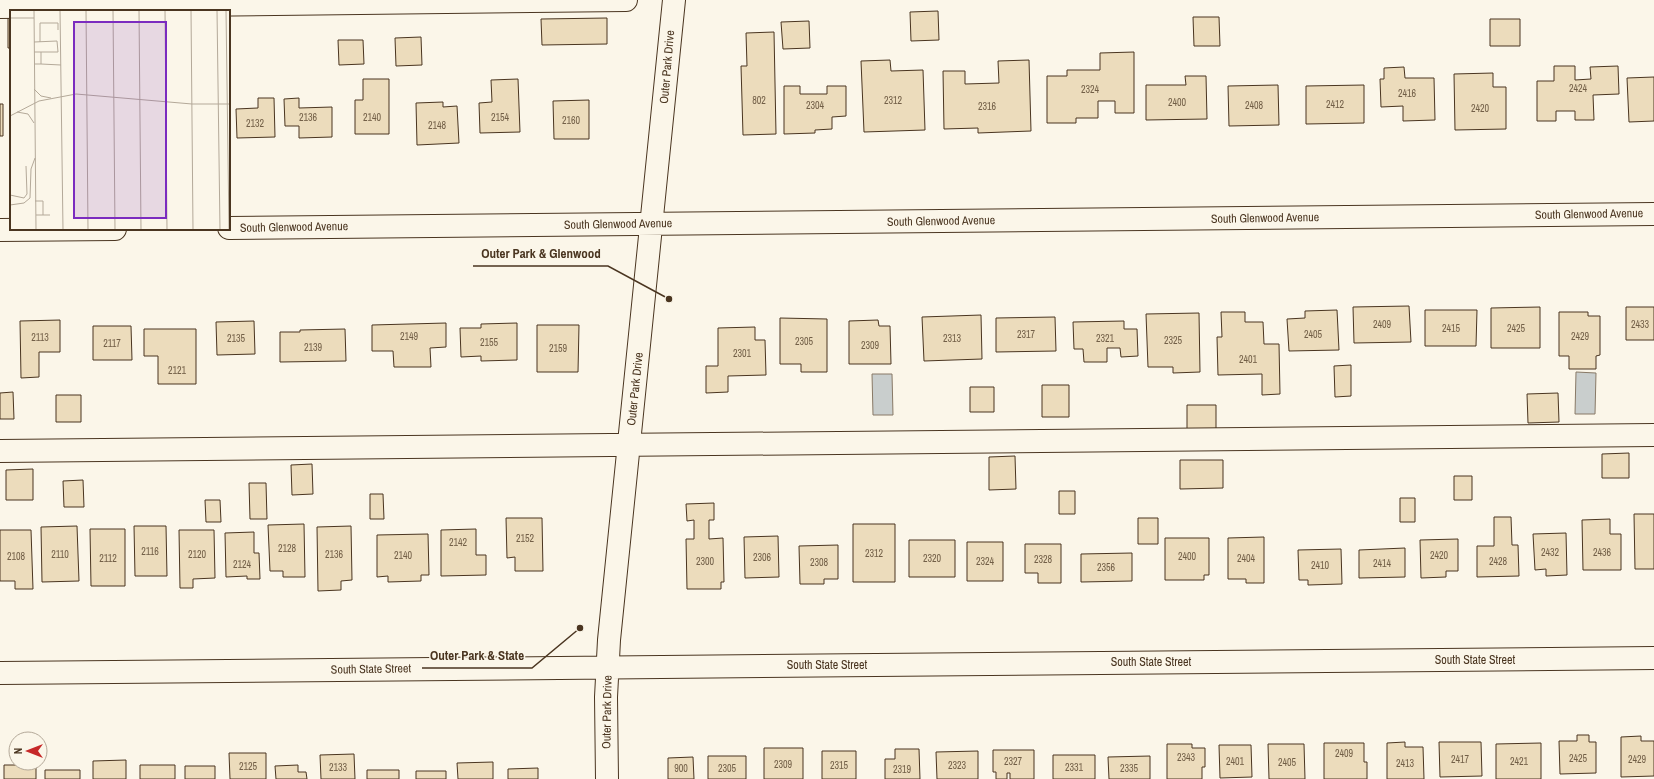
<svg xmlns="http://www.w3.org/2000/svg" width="1654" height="779" viewBox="0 0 1654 779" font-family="'Archivo Narrow',sans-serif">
  <rect width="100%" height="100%" fill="#fbf6e9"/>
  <path fill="#c9cecd" stroke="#887966" d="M1576,372L1596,373L1595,414H1575Z
    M872,374H892L893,415H873Z"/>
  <path fill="#ecdcbc" stroke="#4a3520" d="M938,11L939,40L911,41L910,12Z
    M1193,17H1219L1220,46H1194Z
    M8,18H11V48H8Z
    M607,18V44L542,45L541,19Z
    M1490,19H1520V46H1490Z
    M809,21L810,48L783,49L781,22Z
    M774,32L776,134L743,135L741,66H747L746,33Z
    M421,37L422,65L396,66L395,38Z
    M338,40H363L364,64L339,65Z
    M1134,52V113H1115V101H1098V118H1076V123H1047V76H1067V70H1100V53Z
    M890,60L891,71L923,70L925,130L864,132L861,61Z
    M1029,60L1031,131L978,133V128L944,129L943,71H965V84L999,83L998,61Z
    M1554,66H1575V80L1591,79L1590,67L1618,66L1619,94L1593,95L1594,120H1575V111H1556V121H1537V81H1554Z
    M1404,67L1405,78H1434L1435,120L1403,121V106L1381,107L1380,79H1384V68Z
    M1493,73V87H1506V129L1455,130L1454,74Z
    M1185,76H1206L1207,119L1146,120V85H1186Z
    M1654,77V121L1629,122L1627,78Z
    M363,79H389V134H355V100H363Z
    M518,79L520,132L480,133L479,103L492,102L491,80Z
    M1278,85L1279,125L1229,126L1228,86Z
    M1364,85V123L1306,124V86Z
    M784,86H800V94H827V86H846V116L832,117V129L815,130V133L784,134Z
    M258,98H274L275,137L237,138L236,109L258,108Z
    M299,98V108L332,107V137L299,138V126H285L284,99Z
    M589,100V139H554L553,101Z
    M443,102V107L457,106L459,143L417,145L416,103Z
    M0,104H3V136H0Z
    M1409,306L1411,342L1354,343L1353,307Z
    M1540,307V348H1491V308Z
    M1626,307H1654V340H1626Z
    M1337,310L1339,350L1289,351L1287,319L1305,318V311Z
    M1425,310H1477L1476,346H1425Z
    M1221,312H1245V322H1263L1264,344H1279L1280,394L1262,395V374L1218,375L1217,337H1222Z
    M1559,312H1588V316H1600V355L1596,356V369H1569V356H1559Z
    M1199,313L1200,372L1173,373V367H1148L1146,314Z
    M981,315L982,359L924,361L922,317Z
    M1055,317L1056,351L996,352V318Z
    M780,318L827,319V372H801V364H780Z
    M60,320V352H39V377L21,378L20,321Z
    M878,320L879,326H890L891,364H849V321Z
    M254,321L255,354L217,355L216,322Z
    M1124,321V329H1137L1138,356L1121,357L1120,348H1107V362H1084L1083,349H1074L1073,322Z
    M446,323V347L430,348L431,367H394L393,351H372V325Z
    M517,323V360L481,361V356L461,357L460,328H481V324Z
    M537,325H579L578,372H537Z
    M93,326H131L132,360H93Z
    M755,327V340H765L766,375L728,376V392L706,393V366H718V328Z
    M144,329H196V384H158V356H144Z
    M345,329L346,361L280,362V332H300V330Z
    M1351,365V396L1335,397L1334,366Z
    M1042,385H1069V417H1042Z
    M970,387H994V412H970Z
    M13,392L14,419H0V393Z
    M1558,393L1559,422L1528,423L1527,394Z
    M56,395H81V422H56Z
    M1187,405H1216V432L1187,433Z
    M1629,453V478H1602V454Z
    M1015,456L1016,489L989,490V457Z
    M1180,460H1223V488L1180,489Z
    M312,464L313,494L292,495L291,465Z
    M33,469V500H6V470Z
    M1454,476H1472V500H1454Z
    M83,480L84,507H64L63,481Z
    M249,483H266L267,519H250Z
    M1059,491H1075V514H1059Z
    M370,494H383L384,519H370Z
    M1400,498H1415V522H1400Z
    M205,500H220L221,522H206Z
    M714,503V520H709V539L723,538L724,582H721V589H687L686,539H694V520L687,521L686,504Z
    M1634,514H1654V569H1635Z
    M1494,517H1511L1512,545H1518L1519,576L1477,577V546H1494Z
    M506,518H542L543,571H515V557L507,558Z
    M1138,518H1158V544H1138Z
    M1610,519V534H1621V570H1583L1582,520Z
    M304,524L305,577H283V571H270L268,525Z
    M853,524H895V582H853Z
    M77,526L79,581L42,582L41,527Z
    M134,526H166L167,576H135Z
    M351,526L352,580L341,581V590L318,591L317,527Z
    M90,529H125V586H91Z
    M476,529V555H486V575L441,576V530Z
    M0,530H31L33,589H15V581H0Z
    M179,530H214L215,578L193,579V588H180Z
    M254,532V553H259L260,579H247V576L226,577L225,533Z
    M1566,533L1567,575L1546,576V569L1535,570L1533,534Z
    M428,534L429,575H421V581L388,582V576L377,577V535Z
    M778,536L779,577L745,578L744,537Z
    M1264,537V583H1246V579H1228V538Z
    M1165,538H1209V575H1204V580H1165Z
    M1458,539V571H1446V577L1421,578L1420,540Z
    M909,540H955V577H909Z
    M967,542H1003V581H967Z
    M1025,544H1061V583H1038V573H1025Z
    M838,545V579H824V584H800L799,546Z
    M1405,548V577L1359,578V550Z
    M1341,549L1342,584L1308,585V580H1299L1298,550Z
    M1132,553V581L1081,582V554Z
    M1577,735H1589V742H1596V773L1560,774L1559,741H1577Z
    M1641,736V741H1654V776L1621,777V737Z
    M1405,742V747H1423L1424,779H1387V743Z
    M1439,742H1481L1482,776L1440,777Z
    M1324,743H1364V762H1367V779H1324Z
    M1541,743V779H1496V744Z
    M1167,744H1192V748H1205V767H1202V779H1167Z
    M1268,744H1304L1305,779H1269Z
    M1219,745H1251L1252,777L1220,778Z
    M764,748H803V779H764Z
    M895,749H919L920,779H885V759H895Z
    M993,750H1034V779H1010V773H1007V779H996V772H993Z
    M822,751H856V779H822Z
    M978,751V779H937L936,752Z
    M229,753H266V779H230Z
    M354,754L355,779H321L320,755Z
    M1053,755H1095V779H1053Z
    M708,756H746V779H708Z
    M1150,756V779H1109L1108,757Z
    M693,757L694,779H668V758Z
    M126,760V779H93V761Z
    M493,762V779H458L457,763Z
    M4,765H36V779H4Z
    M140,765H175V779H140Z
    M298,765V772H306L307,779H276L275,766Z
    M185,766H215V779H185Z
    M538,768V779H508V769Z
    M45,770H80V779H45Z
    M367,770H399V779H367Z
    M416,771H446V779H416Z"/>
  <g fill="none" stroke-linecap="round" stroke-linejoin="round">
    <defs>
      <path id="minor" d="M0,7L626,0
        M229,228L1654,214
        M0,230L115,229
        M0,451L1654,435
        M0,673L1654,658
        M607,779L606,697L609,640L674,0"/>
    </defs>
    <use href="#minor" stroke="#4a3520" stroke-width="24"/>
    <use href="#minor" stroke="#fbf6e9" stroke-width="22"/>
  </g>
  <g text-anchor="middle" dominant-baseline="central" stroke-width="3" stroke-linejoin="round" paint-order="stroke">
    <g font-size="10" fill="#725f47">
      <text x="1578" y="88">2424</text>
      <text x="1090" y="89">2324</text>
      <text x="1407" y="93">2416</text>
      <text x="759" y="100">802</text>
      <text x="893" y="100">2312</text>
      <text x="1177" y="102">2400</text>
      <text x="1335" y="104">2412</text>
      <text x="815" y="105">2304</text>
      <text x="1254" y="105">2408</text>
      <text x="987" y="106">2316</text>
      <text x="1480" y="108">2420</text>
      <text x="308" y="117">2136</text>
      <text x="372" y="117">2140</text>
      <text x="500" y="117">2154</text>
      <text x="571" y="120">2160</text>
      <text x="255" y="123">2132</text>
      <text x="437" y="125">2148</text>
      <text x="1382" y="324">2409</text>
      <text x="1640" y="324">2433</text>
      <text x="1451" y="328">2415</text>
      <text x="1516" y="328">2425</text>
      <text x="1026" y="334">2317</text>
      <text x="1313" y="334">2405</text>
      <text x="409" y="336">2149</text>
      <text x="1580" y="336">2429</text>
      <text x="40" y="337">2113</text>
      <text x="236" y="338">2135</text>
      <text x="952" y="338">2313</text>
      <text x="1105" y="338">2321</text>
      <text x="1173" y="340">2325</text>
      <text x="804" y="341">2305</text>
      <text x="489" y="342">2155</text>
      <text x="112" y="343">2117</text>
      <text x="870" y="345">2309</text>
      <text x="313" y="347">2139</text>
      <text x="558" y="348">2159</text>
      <text x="742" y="353">2301</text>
      <text x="1248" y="359">2401</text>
      <text x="177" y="370">2121</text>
      <text x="525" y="538">2152</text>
      <text x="458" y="542">2142</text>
      <text x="287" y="548">2128</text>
      <text x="150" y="551">2116</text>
      <text x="1550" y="552">2432</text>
      <text x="1602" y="552">2436</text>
      <text x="874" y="553">2312</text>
      <text x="60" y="554">2110</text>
      <text x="197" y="554">2120</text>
      <text x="334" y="554">2136</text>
      <text x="403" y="555">2140</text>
      <text x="1439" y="555">2420</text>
      <text x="16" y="556">2108</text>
      <text x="1187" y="556">2400</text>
      <text x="762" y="557">2306</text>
      <text x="108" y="558">2112</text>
      <text x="932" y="558">2320</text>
      <text x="1246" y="558">2404</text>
      <text x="1043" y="559">2328</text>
      <text x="705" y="561">2300</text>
      <text x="985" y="561">2324</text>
      <text x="1498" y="561">2428</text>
      <text x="819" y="562">2308</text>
      <text x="1382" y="563">2414</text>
      <text x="242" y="564">2124</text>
      <text x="1320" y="565">2410</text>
      <text x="1106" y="567">2356</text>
      <text x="1344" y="753">2409</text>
      <text x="1186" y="757">2343</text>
      <text x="1578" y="758">2425</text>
      <text x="1460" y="759">2417</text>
      <text x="1637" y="759">2429</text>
      <text x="1013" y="761">2327</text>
      <text x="1235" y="761">2401</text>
      <text x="1519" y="761">2421</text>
      <text x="1287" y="762">2405</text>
      <text x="1405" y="763">2413</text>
      <text x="783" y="764">2309</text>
      <text x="839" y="765">2315</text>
      <text x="957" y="765">2323</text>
      <text x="248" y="766">2125</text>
      <text x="338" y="767">2133</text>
      <text x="1074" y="767">2331</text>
      <text x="681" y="768">900</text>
      <text x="727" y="768">2305</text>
      <text x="1129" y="768">2335</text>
      <text x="902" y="769">2319</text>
    </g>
    <g font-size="12" fill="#4a3520" stroke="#fbf6e9">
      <text transform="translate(667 67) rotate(-85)">Outer Park Drive</text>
      <text transform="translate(1589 214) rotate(-1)">South Glenwood Avenue</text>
      <text transform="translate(1265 218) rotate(-1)">South Glenwood Avenue</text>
      <text transform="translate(941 221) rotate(-1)">South Glenwood Avenue</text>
      <text transform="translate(618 224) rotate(-1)">South Glenwood Avenue</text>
      <text transform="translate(294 227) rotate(-1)">South Glenwood Avenue</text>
      <text transform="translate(635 389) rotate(-84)">Outer Park Drive</text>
      <text x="1475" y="660">South State Street</text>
      <text x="1151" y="662">South State Street</text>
      <text x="827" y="665">South State Street</text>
      <text transform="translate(371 669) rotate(-1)">South State Street</text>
      <text transform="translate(607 712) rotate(-89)">Outer Park Drive</text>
    </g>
  </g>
  <g transform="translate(10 10)">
    <rect width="220" height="220" fill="#fbf6e9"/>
    <path fill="none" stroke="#b4a999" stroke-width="1" d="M24,0L26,220M50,0L53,220M76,0L78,220M103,0L105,220M129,0L131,220M155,0L157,220M181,0L183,220M207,0L210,220M216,0L219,220M0,8H24M24,32L47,31L48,42H24M30,32V13H48V20M24,54H31V42M31,54L51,55M24,79L31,86L41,88M7,102L18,104L24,113M0,106L29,91L66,84L182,94H220M0,185L14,188L17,184L16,156M25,191H33V205M0,195L14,193L20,188L21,159L25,148M26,205H40"/>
    <path fill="#7b2cbf" fill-opacity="0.15" stroke="#7b2cbf" stroke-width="2" d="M64,12H156V208H64Z"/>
    <rect width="220" height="220" fill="none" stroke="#4a3520" stroke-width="2"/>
  </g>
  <path fill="none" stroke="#4a3520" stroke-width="1.5" d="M669 299L608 266H473M580 628L532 668H422"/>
  <g fill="#4a3520" stroke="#fbf6e9" stroke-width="1.5">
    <circle cx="669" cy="299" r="4"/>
    <circle cx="580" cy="628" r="4"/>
  </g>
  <g font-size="13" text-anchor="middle" font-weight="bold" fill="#4a3520" stroke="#fbf6e9" stroke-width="3" stroke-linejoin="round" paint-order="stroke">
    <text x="541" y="258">Outer Park &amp; Glenwood</text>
    <text x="477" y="660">Outer Park &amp; State</text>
  </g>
  <g transform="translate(28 751) rotate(270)"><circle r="19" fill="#fbf6e9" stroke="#b4a999"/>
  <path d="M0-3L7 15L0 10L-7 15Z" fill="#c62828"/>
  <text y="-6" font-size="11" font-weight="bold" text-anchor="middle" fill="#4a3520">N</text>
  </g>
</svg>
